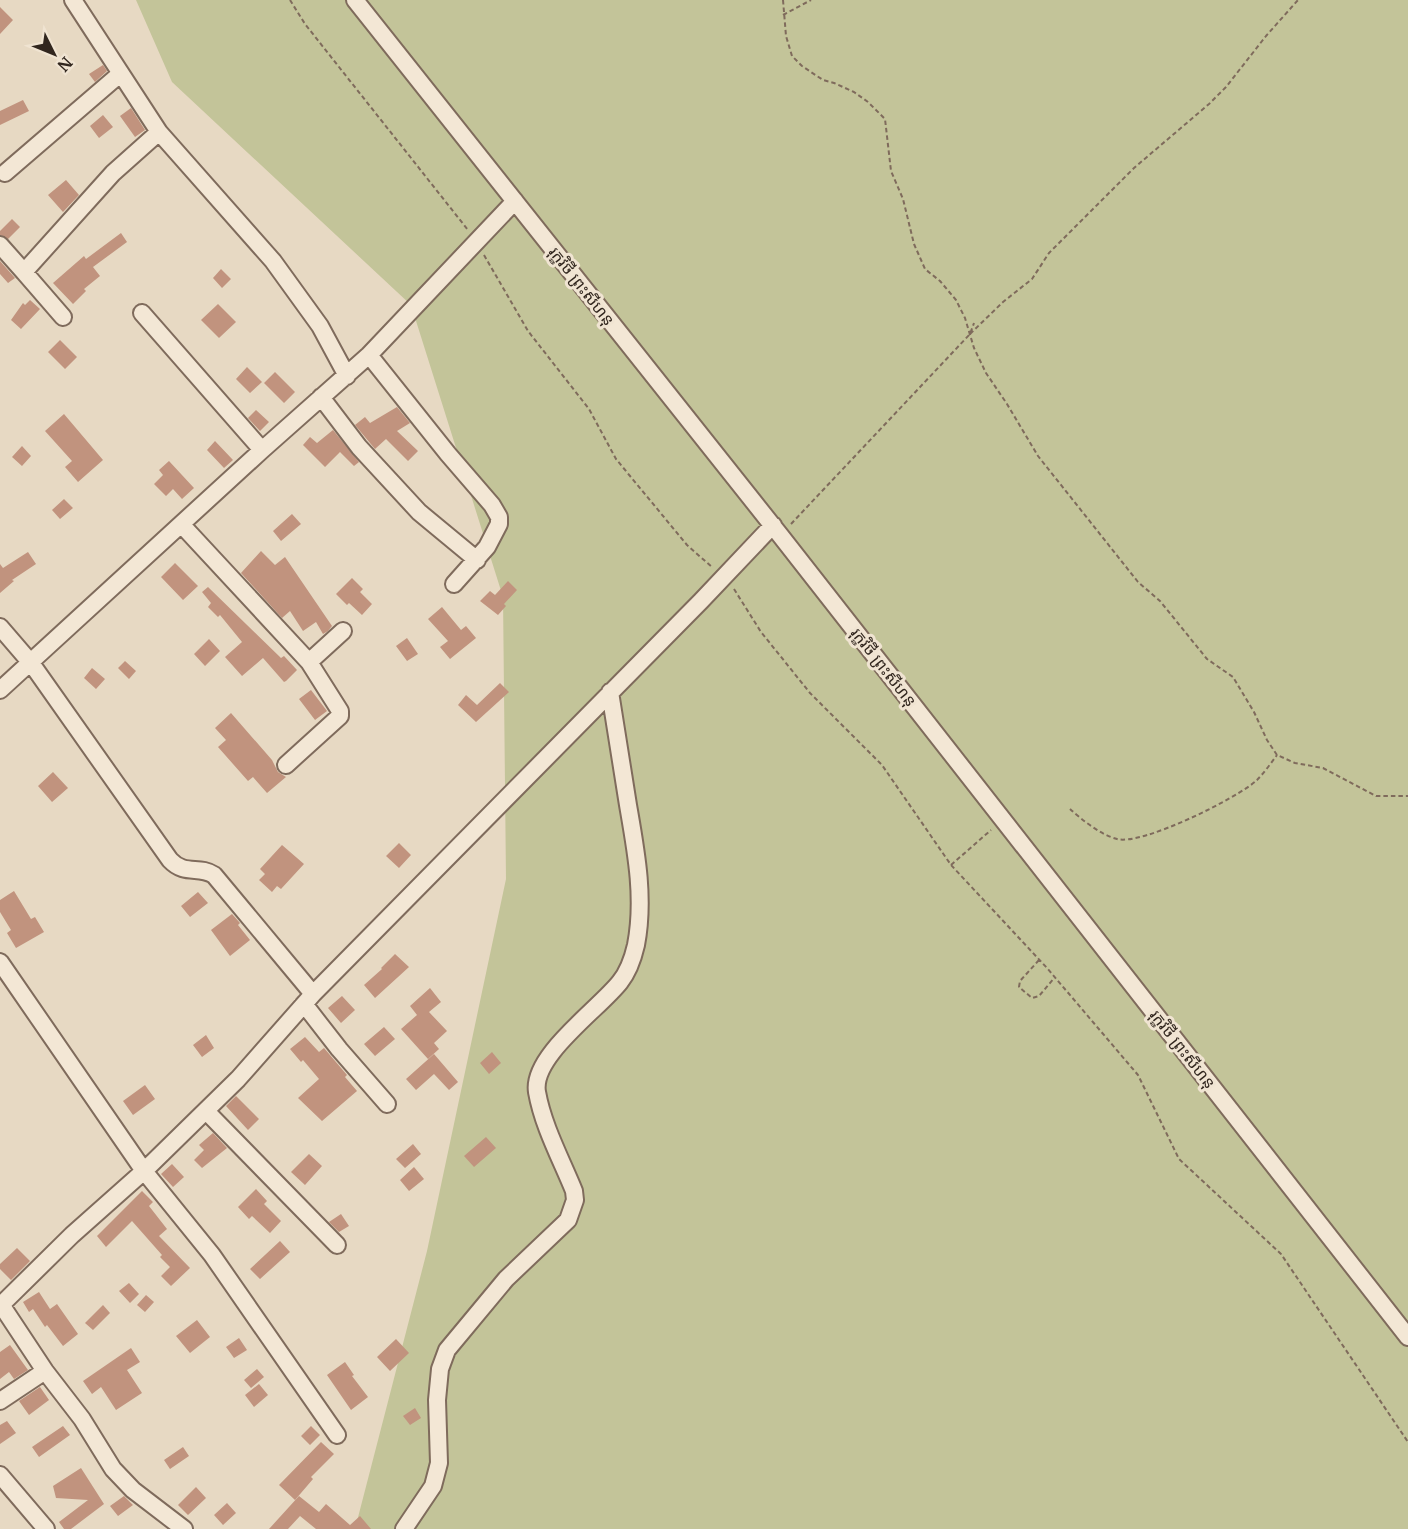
<svg xmlns="http://www.w3.org/2000/svg" width="1408" height="1529" viewBox="0 0 1408 1529" font-family="Merriweather,'Noto Sans Khmer',serif">
  <rect width="100%" height="100%" fill="#e7d9c3"/>
  <path fill="#c3c499" d="M136,0H1408V1529H355L427,1251L506,879L503,597L411,305L172,82Z"/>
  <path fill="#c1937e" d="M0,7L13,20L0,34Z
    M103,65L107,71L95,82L89,74Z
    M23,100L29,111L0,125V111Z
    M131,108L145,130L135,137L120,116Z
    M103,115L113,127L99,138L90,126Z
    M66,180L79,195L63,212L48,195Z
    M12,219L20,227L8,239L0,235V231Z
    M121,233L127,242L93,267L100,276L84,289L86,291L73,304L53,283L84,256L86,259Z
    M0,261L15,278L8,283L0,274Z
    M221,269L231,279L222,288L213,278Z
    M30,300L40,309L21,329L11,320L23,303L25,305Z
    M218,304L236,322L219,338L201,320Z
    M60,340L77,357L65,369L48,352Z
    M247,367L262,382L250,393L236,379Z
    M275,372L295,392L284,403L264,383Z
    M397,407L410,423L397,431L418,451L408,461L386,439L375,449L355,425L365,417L370,423Z
    M256,410L269,422L260,431L248,418Z
    M64,414L103,460L78,482L65,467L72,461L45,431Z
    M333,430L359,462L354,466L340,452L325,467L303,445L310,437L317,443Z
    M215,441L233,460L224,468L207,450Z
    M22,446L31,456L22,466L12,457Z
    M169,461L194,488L182,499L173,489L166,496L154,484L163,475L159,470Z
    M64,499L73,508L60,519L52,510Z
    M292,514L301,524L281,541L273,531Z
    M261,551L275,565L285,557L332,626L328,631L323,634L316,622L303,631L290,611L282,618L241,573Z
    M28,552L36,564L12,580L14,581L0,593V564L3,568Z
    M175,563L198,586L183,600L161,577Z
    M352,578L363,589L360,592L372,604L362,615L349,603L347,605L336,594Z
    M508,581L517,590L504,604L506,606L498,615L480,601L490,591L495,595Z
    M208,587L281,658L284,656L297,670L286,681L284,682L263,658L242,676L225,657L242,642L220,615L218,617L208,607L211,603L202,592Z
    M442,607L461,630L466,626L476,638L450,659L440,647L448,641L428,619Z
    M407,638L418,654L407,661L396,646Z
    M209,639L220,651L205,666L194,654Z
    M125,661L136,671L129,679L118,668Z
    M92,668L105,679L96,689L84,678Z
    M500,683L509,692L476,722L458,705L466,695L477,705Z
    M311,690L327,711L315,720L299,699Z
    M231,713L272,760L278,772L286,777L267,793L253,777L248,781L218,747L226,740L215,728Z
    M53,772L68,788L52,802L38,786Z
    M399,843L411,855L399,868L386,856Z
    M282,845L304,864L281,889L277,886L272,892L259,880L265,874L260,869Z
    M14,891L31,919L35,917L44,932L16,948L7,933L11,930L0,912V900Z
    M198,892L208,903L190,917L181,906Z
    M232,914L240,923L238,925L250,940L230,956L211,930Z
    M395,954L409,967L375,998L364,985L382,969L381,968Z
    M430,988L441,1002L429,1012L447,1031L434,1043L439,1049L428,1059L401,1029L417,1015L410,1006Z
    M342,996L355,1010L341,1023L328,1008Z
    M384,1027L395,1039L375,1056L364,1044Z
    M206,1035L214,1048L202,1057L193,1045Z
    M305,1037L319,1052L324,1048L347,1075L345,1077L357,1091L322,1121L298,1098L319,1079L303,1060L301,1062L290,1049Z
    M492,1052L501,1063L489,1074L480,1063Z
    M434,1054L458,1082L449,1090L434,1074L416,1090L406,1079Z
    M145,1085L155,1099L133,1115L123,1101Z
    M236,1096L259,1119L248,1130L226,1106Z
    M213,1133L227,1148L202,1168L194,1160L204,1150L199,1145Z
    M486,1137L496,1148L474,1167L464,1156Z
    M413,1144L421,1154L405,1168L396,1159Z
    M309,1154L322,1166L305,1185L291,1172Z
    M172,1164L184,1177L173,1187L161,1174Z
    M414,1167L424,1179L409,1191L400,1180Z
    M256,1189L267,1201L264,1204L281,1221L270,1233L252,1216L249,1219L238,1207Z
    M142,1191L153,1202L149,1206L167,1229L159,1236L190,1268L171,1286L161,1276L170,1267L160,1257L162,1255L132,1221L106,1247L97,1236Z
    M341,1214L349,1226L339,1232L329,1222Z
    M280,1241L290,1252L260,1279L250,1269Z
    M17,1248L30,1261L11,1280L0,1269V1264Z
    M129,1283L139,1294L130,1303L119,1291Z
    M39,1292L50,1309L57,1304L78,1334L63,1346L47,1325L45,1327L33,1309L29,1312L23,1302Z
    M146,1295L154,1302L145,1312L137,1305Z
    M103,1305L110,1313L93,1330L85,1323Z
    M197,1320L210,1337L190,1353L176,1336Z
    M239,1338L247,1350L234,1358L226,1347Z
    M396,1339L409,1353L390,1371L377,1357Z
    M10,1345L28,1370L14,1379L9,1372L0,1379V1352Z
    M131,1348L140,1362L127,1370L142,1393L116,1410L101,1387L92,1394L83,1381Z
    M345,1362L354,1375L352,1376L368,1397L351,1410L327,1375Z
    M257,1369L264,1377L251,1388L244,1380Z
    M259,1384L268,1395L254,1407L245,1395Z
    M40,1387L49,1400L29,1415L19,1401Z
    M415,1408L421,1418L410,1425L403,1416Z
    M7,1421L16,1433L0,1444V1425Z
    M63,1426L70,1435L39,1457L32,1447Z
    M311,1426L320,1435L310,1445L301,1436Z
    M321,1442L334,1454L311,1477L313,1479L295,1500L279,1485Z
    M183,1447L189,1456L170,1469L164,1460Z
    M81,1468L104,1504L71,1529H64L59,1522L88,1500L56,1498L53,1486Z
    M196,1487L206,1498L188,1515L178,1505Z
    M124,1496L133,1505L118,1516L110,1506Z
    M299,1496L319,1512L326,1504L350,1525L360,1516L371,1529H316L300,1516L288,1529H269Z
    M227,1503L236,1513L223,1525L214,1515Z"/>
  <g fill="none" stroke-linecap="round" stroke-linejoin="round">
    <defs>
      <path id="minor" d="M73,0L159,132
        M355,0L780,535L1408,1337
        M5,173L120,74
        M0,245L24,272L113,173L159,132L273,261L320,326L347,376
        M24,272L63,317
        M142,313L262,450
        M369,355L448,454L492,505L499,517V524L487,547L454,584
        M321,397L359,447L419,512L477,560
        M181,524L309,662L343,631
        M0,627L31,663L170,860C185,876 199,865 214,875L313,994
        M0,690L262,450L369,355L515,201
        M286,765L340,716V711L309,662
        M0,962L144,1171L212,1255L337,1435
        M304,1004L339,1049L387,1104
        M206,1111L337,1245
        M0,1303L45,1371L82,1419L113,1469L133,1490L184,1529
        M1,1305L72,1235L144,1171L238,1079L313,994L701,601L773,525
        M0,1401L45,1371
        M0,1475L46,1529
        M404,1529L433,1486L439,1463L437,1400L440,1369L447,1350L506,1279L568,1220L575,1200L574,1191C561,1159 543,1126 537,1092C531,1056 599,1009 620,982C628,972 633,958 636,945C645,898 636,851 628,805C622,767 616,730 610,692"/>
    </defs>
    <use href="#minor" stroke="#7f6b5c" stroke-width="20"/>
    <path stroke="#7f6b5c" stroke-width="2" stroke-dasharray="4.5 3" stroke-linecap="butt" d="M290,0L305,24L468,230
      M783,0L786,36L792,56L802,66L823,80L834,83L854,92L868,102L885,119L891,171L903,199L914,244L925,269L940,281L956,300L965,318L974,348L986,373L1007,404L1038,456L1138,582L1160,601L1207,659L1233,677L1254,712L1267,740L1277,755L1295,763L1323,768L1376,796H1408
      M783,15L811,0
      M484,255L528,331L589,409L616,459L687,545L713,568
      M970,334L1003,302L1032,279L1049,253L1134,168L1209,104L1226,87L1266,36L1298,0
      M791,524L970,334L974,323
      M734,589L761,632L810,693L882,765L951,865L1047,968L1138,1075L1179,1159L1281,1254L1408,1442
      M1070,809C1082,820 1101,835 1117,839C1141,846 1238,798 1257,780C1264,773 1271,763 1277,755
      M951,865L991,830
      M1039,960L1020,981L1019,987L1032,998L1039,996L1055,977"/>
    <use href="#minor" stroke="#f3e7d5" stroke-width="16"/>
  </g>
  <g text-anchor="middle" dominant-baseline="central" stroke-width="6" stroke-linejoin="round" paint-order="stroke">
    <g font-size="16" fill="#31261e" stroke="#f0e4d2">
      <text transform="translate(582 286) rotate(52)">រុក្ខវិថី ព្រះសីហនុ</text>
      <text transform="translate(884 667) rotate(52)">រុក្ខវិថី ព្រះសីហនុ</text>
      <text transform="translate(1183 1049) rotate(52)">រុក្ខវិថី ព្រះសីហនុ</text>
    </g>
  </g>
  <g transform="translate(54 54) rotate(133)" stroke="#f0e4d2" stroke-width="4.5" paint-order="stroke">
  <path d="M0-4.5L10 22L0 15L-10 22Z" fill="#31261e"/>
  <text y="-9" font-size="16" font-weight="bold" text-anchor="middle" fill="#31261e">N</text>
  </g>
</svg>
